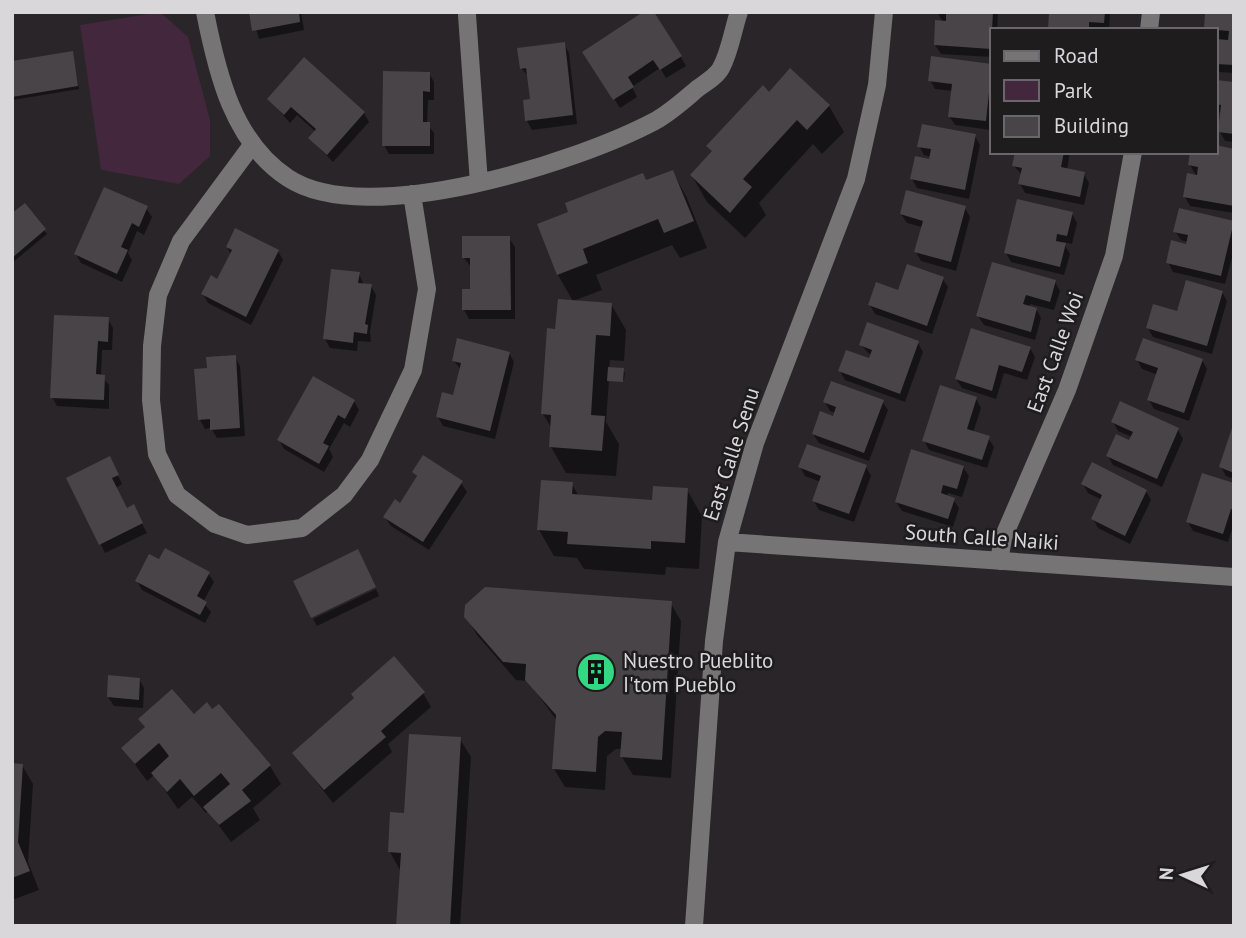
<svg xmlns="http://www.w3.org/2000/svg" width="1246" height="938" viewBox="0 0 1246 938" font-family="'PT Sans',sans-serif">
  <rect width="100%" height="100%" fill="#292528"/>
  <path fill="#42273d" d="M160,12L188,37L210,120V156L179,184L101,170L80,25Z"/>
  <path fill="#0007" d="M251,12H301L304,30L259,39Z
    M937,12H998L997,30H992V57L941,54L935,45L943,22Z
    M1051,12H1110L1109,30H1049Z
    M1234,12V73L1219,72L1216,30L1206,29Z
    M564,44L569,53L577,124L532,130L527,121L531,100L529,77L521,68Z
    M72,53L79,89L13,100L12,62Z
    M681,57L686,66L666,78L660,68L632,87L637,97L620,108L590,61Z
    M933,58L992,66L991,130L955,125L949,116L953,91L935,89L930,80Z
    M429,73L434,82V100H428L427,124L434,133V154H389L384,145Z
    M1216,81L1234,84V142L1225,141L1220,132L1222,113L1216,112Z
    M769,94L829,106L844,132L822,154L813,144L759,203L766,215L745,238L707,202L692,176L713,153L709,146Z
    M269,99L364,113L369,122L333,162L310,138L316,132L297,115L290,123Z
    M975,136L980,145L969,199L917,188L912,179L931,157L924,155L919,146Z
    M1234,150V213L1190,206L1185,197L1197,177L1190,165L1216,152Z
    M1027,152H1070L1067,170L1084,174L1089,183L1084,205L1025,193L1020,184L1022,175L1014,166Z
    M673,172L687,198L707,248L680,258L672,245L596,275L602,290L573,301L558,275L539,225Z
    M24,206L47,234L12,263V216Z
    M146,208L152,217L144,235L137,231L128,253L132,260L122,282L81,263L76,254Z
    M965,208L970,217L956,271L921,261L916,252L922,227L907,223L901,214Z
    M1072,214L1077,223L1072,244L1063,242L1070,254L1064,275L1011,262L1006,253Z
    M1233,223L1234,250L1225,284L1173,272L1168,262L1188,242L1181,240L1175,231Z
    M509,238L515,247V319H469L464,310L471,291V267L464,258Z
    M227,247L278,251L283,260L251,325L208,303L203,294L218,281L231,254Z
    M359,274L364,285L371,286L376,295L370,332L371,342L358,341L357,351L330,348L325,339Z
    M942,278L948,287L932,334L875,314L870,305Z
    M1055,282L1060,291L1054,310L1030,304L1029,307L1036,309L1041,318L1035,340L984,325L978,316Z
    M1222,292L1227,301L1212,354L1153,337L1148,328Z
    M611,304L626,330L624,361L610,360L609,368L622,369L625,373L624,380H609L606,422L619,444L616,476L566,473L551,447L552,429L543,414L557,331Z
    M108,319L113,328L112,350H102L101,376L109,385V409L57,406L52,397Z
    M918,343L923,352L905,402L845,380L840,371L870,361L871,356L861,345Z
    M1030,348L1035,357L1027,380L1004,373L996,399L962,388L956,379Z
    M509,353L514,362L495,439L443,426L438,417L454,397L461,370L454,361Z
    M235,357L240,366L245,436L217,438L211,428L205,429L200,420L209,370Z
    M1137,360H1202L1207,369L1189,421L1154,409L1149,400L1158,375L1142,369Z
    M976,399L981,408L973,433L988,438L994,447L987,468L929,450L924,440Z
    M354,401L359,410L350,427L344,423L329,449L333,457L324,472L284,449L279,440Z
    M882,401L888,410L869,461L819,443L813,434L834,418L836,413L830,411L825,402Z
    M1113,422L1178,430L1183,439L1162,487L1113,465L1108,456L1130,442L1132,437L1118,431Z
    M1234,429V479L1226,476L1221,467Z
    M114,467L122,484L116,488L127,510L138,516L147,533L105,553L69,478Z
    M800,467H866L871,476L854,522L819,510L814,501L821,482L805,476Z
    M963,467L969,476L962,497L948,493L947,497L953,499L959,508L953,527L902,511L896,502Z
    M414,472L461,483L467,492L429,550L391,526L385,517L401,505L418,479Z
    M572,484L579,497L653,502L687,490L702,516L699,569L666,567L665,575L584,569L577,558L554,556L539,530Z
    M1083,484L1146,491L1151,500L1130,544L1098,528L1093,519L1102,500L1088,493Z
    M1234,485V523L1228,542L1193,531L1188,522Z
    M208,573L214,582L203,602L211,612L205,623L142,590L137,581Z
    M376,589L379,596L317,626L313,619Z
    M670,602L681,621L671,778L633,775L622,757L623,749H616L607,756L605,790L565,787L554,769L557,721L528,681L516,680L477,635L466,616Z
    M139,679L144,688L143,708L114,706L108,697Z
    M423,693L431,707L388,744L392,752L333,803L294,753L355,699Z
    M212,712L270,766L281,784L253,808L260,820L231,842L208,811L206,813L192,797L178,809L154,775L147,781L123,748L146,729L140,719Z
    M460,739L471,757L460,926H398L400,870L390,852L406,814Z
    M12,765H22L33,784L28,862L39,890L12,900Z"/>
  <path fill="#484447" d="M249,12H299L300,22L252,31Z
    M643,12H654L682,56L660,70L653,60L628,77L634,87L613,100L582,52Z
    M946,12H993L991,49L934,45L935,20L946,21Z
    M1049,12H1105L1104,23L1089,22V30H1048Z
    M1205,12H1234V65L1216,64V39L1228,40L1229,31L1204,29Z
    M565,42L573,115L525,121L523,100L530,99L526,68L520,69L517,48Z
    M73,51L78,86L12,97V61Z
    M931,56L992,64L986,121L948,117L952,84L928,81Z
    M304,57L365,112L327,155L308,138L316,129L291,107L284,115L267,99Z
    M790,68L830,105L807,130L797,120L743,179L752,187L730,213L690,175L712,151L706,146L763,85L769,92Z
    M383,71L430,72V92L423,91V122H430V146H382Z
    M1216,80L1234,82V134L1218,132L1221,105L1216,104Z
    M922,124L976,134L965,190L910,179L915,156L929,159L931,149L917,147Z
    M1216,145L1234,149V206L1183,197L1187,173L1197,175L1198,167L1188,165L1190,152H1216Z
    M1015,152H1064L1061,167L1085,172L1080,197L1018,184L1022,168L1012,166Z
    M673,170L694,221L664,233L658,219L583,249L588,263L557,275L537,224L568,212L565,203L643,173L646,180Z
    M104,187L148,206L139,227L132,223L121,247L128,250L117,274L74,254Z
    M906,190L966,206L951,262L914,252L923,221L900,214Z
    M1017,199L1073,212L1067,236L1057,234L1056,241L1066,243L1060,267L1004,253Z
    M25,203L46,229L12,258V213Z
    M1179,208L1234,221L1221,276L1166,263L1171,240L1186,244L1188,235L1173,232Z
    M235,228L279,250L246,317L201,294L211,275L217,279L232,250L226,247Z
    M462,236H510L511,310H462V289H470V258H462Z
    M992,262L1056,280L1050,302L1026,295L1023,304L1037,308L1031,332L976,316Z
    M907,264L944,277L927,326L868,305L876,282L898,290Z
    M331,269L360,272L358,283L372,284L365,324L368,325L367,334L354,332L353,343L323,339Z
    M1186,280L1223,291L1207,346L1146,328L1153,304L1177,311Z
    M558,299L612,303L610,336L596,335L591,415L605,416L602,451L549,447L551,415L541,414L547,328L555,329Z
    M54,315L109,317L108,342L98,341L96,374L105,375L104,400L50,398Z
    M867,322L919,341L900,394L838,371L846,350L869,358L872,350L859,345Z
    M971,328L1031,347L1022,372L999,365L992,391L955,379Z
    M457,338L510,352L490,431L436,417L442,392L453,395L461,363L452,361Z
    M1143,338L1203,359L1184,413L1147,400L1158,368L1135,360Z
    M236,355L240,428L210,430V419L198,420L194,369L207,368L206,357Z
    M608,367L624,368L623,382L607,381Z
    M313,376L355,400L345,419L338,415L323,443L329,446L319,464L277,440Z
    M831,381L884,400L864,453L812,434L820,411L833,416L836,407L823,402Z
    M940,385L977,397L967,429L990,436L982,460L922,441Z
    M1120,401L1179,428L1157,479L1106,456L1116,434L1129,440L1133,432L1111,422Z
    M1233,425H1234V473L1219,467Z
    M807,444L867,465L849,514L812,501L821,476L798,467Z
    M911,449L964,466L957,489L943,485L941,493L955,498L948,519L895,502Z
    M423,455L463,481L423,542L383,517L395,499L400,503L417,476L412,472Z
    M110,456L119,475L112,478L127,508L134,504L143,523L99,545L66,478Z
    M1092,462L1147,490L1125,536L1091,519L1102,495L1081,484Z
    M1202,473L1234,483V510L1231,509L1223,534L1186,522Z
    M541,480L573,482L572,494L652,500L653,486L688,488L685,543L651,541V549L567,544L568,532L537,530Z
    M165,548L210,572L197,596L207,602L200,615L135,581L149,554L159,559Z
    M358,549L376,587L311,618L293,581Z
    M485,587L672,601L662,760L620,757L622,732L605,731L598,737L596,772L552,769L556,715L525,680L526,664L503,662L464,617L465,605Z
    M394,656L425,692L381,731L386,737L324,790L292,753L354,698L351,694Z
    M108,675L140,678L139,700L107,697Z
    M172,689L194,714L207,702L212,709L219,704L271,765L242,790L251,801L219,825L203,807L230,784L221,773L194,796L180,779L167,792L151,773L169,756L159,743L135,764L121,748L145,727L138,719Z
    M409,734L461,737L450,926H396L401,853L388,852L390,812L404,813Z
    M12,763L23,764L18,842L30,871L12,878Z"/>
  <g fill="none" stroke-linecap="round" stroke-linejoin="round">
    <path stroke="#767475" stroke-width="18" d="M205,12C217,73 233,142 288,178C367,230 578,162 655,121C671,112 684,100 697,89C705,83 717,76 721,68C730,52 733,29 739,12
      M467,15L479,183
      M1149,30L1151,12
      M252,145L181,241L158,295L152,346L151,400L157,454L177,495L215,524L247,535L302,528L344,495L370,460L413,370L427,289L412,194
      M727,542L1234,577
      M999,561L1003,538L1067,390L1114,256L1133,152
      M694,926L714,641L727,542L755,443L856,179L877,85L884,12"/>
  </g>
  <defs>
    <symbol id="building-disc" viewBox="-11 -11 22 22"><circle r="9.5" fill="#32d882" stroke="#1f1c1e"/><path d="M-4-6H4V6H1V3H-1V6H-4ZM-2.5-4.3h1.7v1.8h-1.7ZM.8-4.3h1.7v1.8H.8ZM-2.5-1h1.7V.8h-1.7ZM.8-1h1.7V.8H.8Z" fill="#111"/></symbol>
  </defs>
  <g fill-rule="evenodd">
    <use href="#building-disc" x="574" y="650" width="44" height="44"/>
  </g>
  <g text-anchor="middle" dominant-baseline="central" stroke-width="5" stroke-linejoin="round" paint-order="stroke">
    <g font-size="21" fill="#d9d7d9" stroke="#1f1c1e">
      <text transform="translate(1055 352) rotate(-70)">East Calle Woi</text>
      <text transform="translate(731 454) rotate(-72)">East Calle Senu</text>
      <text transform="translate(982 537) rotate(4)">South Calle Naiki</text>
    </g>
    <g font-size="21" fill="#d9d7d9" stroke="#1f1c1e" text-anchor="start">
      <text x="623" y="660">Nuestro Pueblito<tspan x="623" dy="24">I'tom Pueblo</tspan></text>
    </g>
  </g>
  <rect width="1246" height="938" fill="none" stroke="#d9d7d9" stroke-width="28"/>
  <rect x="990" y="28" width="228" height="126" fill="#1f1c1e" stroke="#696769" stroke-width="2"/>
  <rect x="1004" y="51" width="35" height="10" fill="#767475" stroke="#696769" stroke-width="2"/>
  <text x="1054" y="63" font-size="21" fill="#d9d7d9">Road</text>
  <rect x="1004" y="80" width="35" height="21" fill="#42273d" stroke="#696769" stroke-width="2"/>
  <text x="1054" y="98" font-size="21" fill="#d9d7d9">Park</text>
  <rect x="1004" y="116" width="35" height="21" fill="#484447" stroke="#696769" stroke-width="2"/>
  <text x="1054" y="133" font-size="21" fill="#d9d7d9">Building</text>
  <g transform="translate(1183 875) rotate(274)" stroke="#1f1c1e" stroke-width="5" paint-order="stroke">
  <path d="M0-5L12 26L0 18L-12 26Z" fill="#d9d7d9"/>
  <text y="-10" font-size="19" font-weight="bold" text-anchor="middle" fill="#d9d7d9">N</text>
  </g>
</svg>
